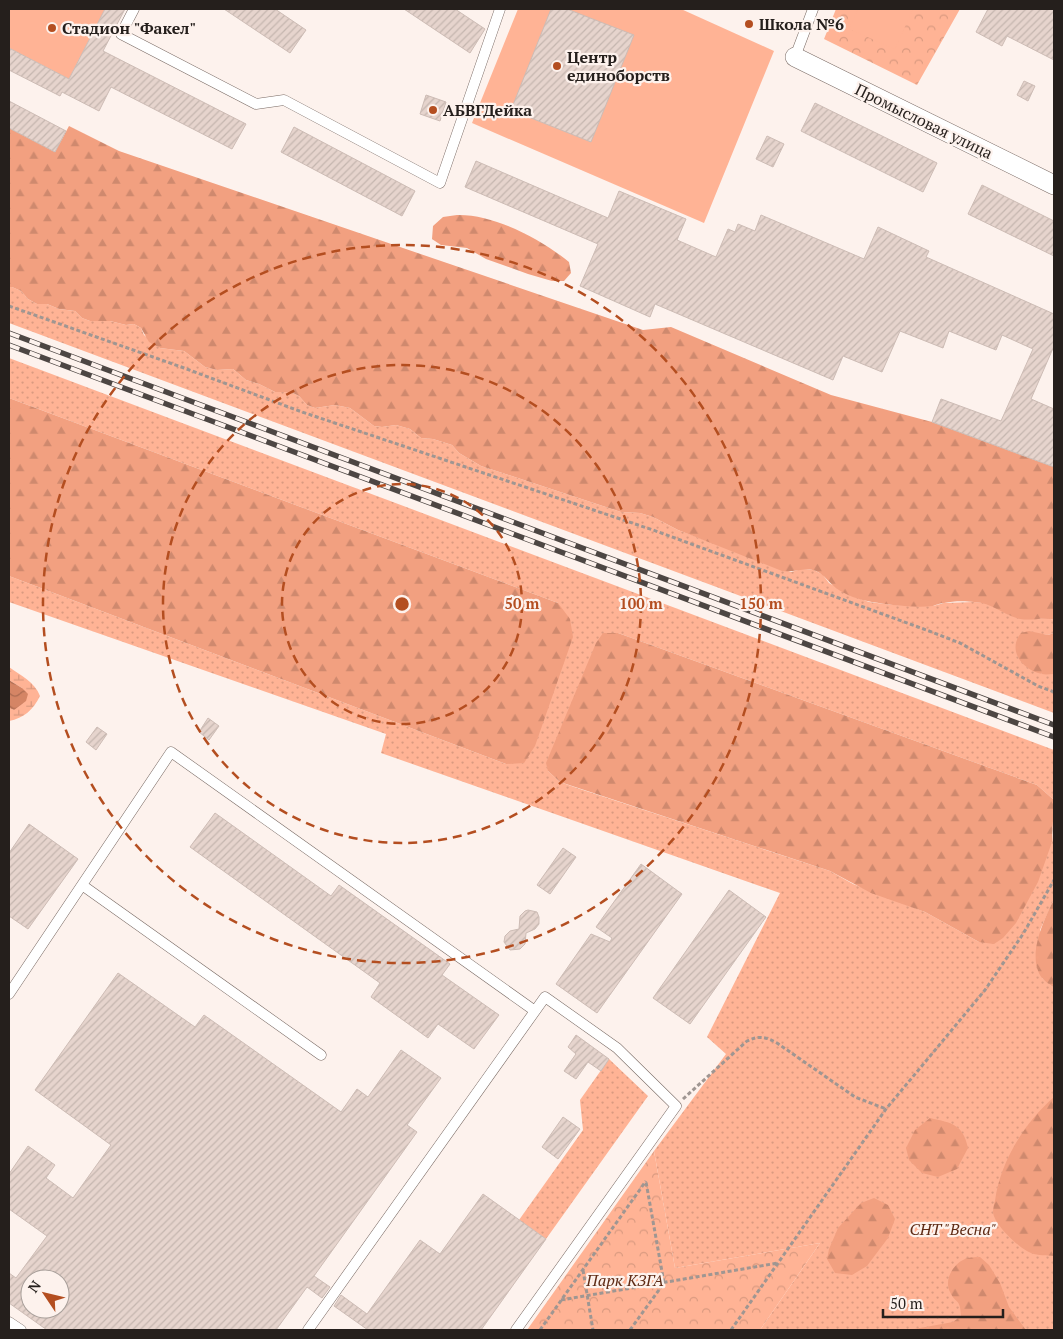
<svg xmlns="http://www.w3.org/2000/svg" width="1063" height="1339" viewBox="0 0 1063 1339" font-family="'PT Serif',serif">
  <defs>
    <pattern id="grass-dots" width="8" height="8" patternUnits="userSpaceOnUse" patternTransform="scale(1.25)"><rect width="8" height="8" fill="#ffb395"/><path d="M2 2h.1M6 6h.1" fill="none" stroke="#da9a80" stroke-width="1.8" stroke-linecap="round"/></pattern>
    <pattern id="forest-firs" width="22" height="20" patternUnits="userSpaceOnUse" patternTransform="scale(1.25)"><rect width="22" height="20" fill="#f2a080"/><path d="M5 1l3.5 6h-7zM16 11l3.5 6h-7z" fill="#cf896e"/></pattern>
    <pattern id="wetland-marsh" width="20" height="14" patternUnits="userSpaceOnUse" patternTransform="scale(1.25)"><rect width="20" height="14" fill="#ffb395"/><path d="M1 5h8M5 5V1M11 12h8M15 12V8" fill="none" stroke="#da9a80"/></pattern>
    <pattern id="park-crowns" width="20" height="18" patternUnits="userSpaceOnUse" patternTransform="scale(1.25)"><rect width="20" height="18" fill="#ffb395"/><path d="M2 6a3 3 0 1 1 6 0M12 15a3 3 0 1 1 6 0" fill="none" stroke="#da9a80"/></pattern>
    <pattern id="water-waves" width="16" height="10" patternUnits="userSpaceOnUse" patternTransform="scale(1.25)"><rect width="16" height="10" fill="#d58565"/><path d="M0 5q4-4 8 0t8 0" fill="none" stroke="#ad6c52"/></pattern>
    <pattern id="building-hatch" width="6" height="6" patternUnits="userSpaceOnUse" patternTransform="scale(1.25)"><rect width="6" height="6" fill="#e6d4cd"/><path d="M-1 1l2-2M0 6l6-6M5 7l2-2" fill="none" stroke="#c5b6af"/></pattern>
  </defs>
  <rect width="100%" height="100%" fill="#fdf2ed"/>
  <path fill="url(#grass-dots)" d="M9,287H12L21,291L28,299L37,304H47L59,309L75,311L82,318L90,321H110L126,325L134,324L141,328L144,335L160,348L184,351L205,367L217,370L233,369L246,380L259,384L275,392H291L299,396L307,405L315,408L335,405L350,408L374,426L382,427L396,425L410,429L421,438L433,439L452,445L459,453L481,466L621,512L640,513L653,517L678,530L791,572L802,569L814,570L823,575L829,583L850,595L869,602L893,605L933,606L944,603L974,602L985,603L999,608L1009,615L1033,619L1047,618L1054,620V633L1048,635L1040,634L1041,674H1054V713L9,323Z
    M9,358L1054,750V800L1037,785L618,633L548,771L560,782L577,788L830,871L853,884L925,912L979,942L1052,842L1054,827V899L1040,930L1042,978L1054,988V1330H760L820,1243L675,1268L654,1151L726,1054L707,1037L780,893L381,753L386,734L9,602V576L506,764L558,603L9,398Z
    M609,1059L648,1096L546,1239L519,1220L583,1130L580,1100Z"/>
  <path fill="url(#forest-firs)" d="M69,126L119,151L643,330L671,327L831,395L932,422L1054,467V620C1043,617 1032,621 1020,619C1003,615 993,603 974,602C965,601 953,601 944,603C940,603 936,605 933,606C914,608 890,605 872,602C860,600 845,595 836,588C829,583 825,575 816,571C805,567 794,573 782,571L678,530L653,517L640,513L621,512L481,466L459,453L452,445L433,439L421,438L410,429L396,425L382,427L374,426L350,408L335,405L315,408L307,405L299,396L291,392H275L259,384L246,380L233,369L217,370L205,367L184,351L160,348L149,342L141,328L134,324L126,325L110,321H90L82,318L75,311L59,309L47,304H37L28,299L21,291L12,287H9V128L55,152Z
    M457,215C494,214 541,239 569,262L571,273L564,281H552L528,274L486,259L467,248L441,245L432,239L433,226L443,217Z
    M9,398L558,603L570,619L573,637L535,746L524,763L506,764L9,576Z
    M1029,631L1048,635L1054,633V674C1050,674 1046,675 1042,674C1022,670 1007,650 1021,633Z
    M603,633H618L1037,785L1054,800L1052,842L1038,882L1016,923L1003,938L994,944L979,942L925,912L871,893L830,871L560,782L548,771L546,763L596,643Z
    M1054,899V988C1051,985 1045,982 1042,978C1026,956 1044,920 1054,899Z
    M1054,1097V1256C1047,1255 1038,1256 1031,1253C1020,1249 994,1225 993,1212C993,1209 994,1204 995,1201C1000,1162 1025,1122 1054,1097Z
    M930,1118C952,1123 963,1124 968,1148L957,1169L938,1177L922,1173L909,1160L906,1148L915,1130Z
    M874,1198L888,1205L895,1219L888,1238L867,1266L852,1275L835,1273L827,1259L829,1249L838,1228L861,1203Z
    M980,1257L989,1265L1000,1283L1009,1307L1026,1330H909L953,1322L961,1316C960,1297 956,1305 950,1292C943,1279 955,1261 968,1258C972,1257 977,1257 980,1257Z"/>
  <path fill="url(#wetland-marsh)" d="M9,667C20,675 35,682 40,696C33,710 24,718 9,721V708L14,710L22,688L9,680Z"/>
  <path fill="url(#park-crowns)" d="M836,9H960L917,85L824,39Z
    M654,1151L675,1268L820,1243L760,1330H527Z"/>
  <path fill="#ffb395" d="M9,9H105L69,79L9,48Z
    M518,9H681L774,51L704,223L472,123Z
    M858,9H913L895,49L849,29Z"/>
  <path fill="url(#water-waves)" d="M9,680L22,688L28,694L26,701L14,710L9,708Z"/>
  <path fill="url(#building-hatch)" stroke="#cdbcb5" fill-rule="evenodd" d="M105,9H125L103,51L246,124L232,149L111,87L99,111L62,92L60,96L9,70V48L69,79Z
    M224,9H275L306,30L290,53Z
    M404,9H455L485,29L470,53Z
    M551,9H567L634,35L591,142L511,110Z
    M988,9H1054V60L1007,36L1002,46L976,32Z
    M1024,81L1035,86L1028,101L1017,95Z
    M426,95L446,102L440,121L420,114Z
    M9,101L66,131L55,152L9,128Z
    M815,103L937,163L923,192L801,131Z
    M294,127L415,191L402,216L281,152Z
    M767,136L784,144L773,167L756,159Z
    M476,161L608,218L619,191L686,219L677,240L716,257L728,229L735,232L738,224L755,231L761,215L864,259L878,227L929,251L926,257L1054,314V346L1031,399L1054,409V467L932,422L941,399L1001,421L1033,349L1002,335L996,350L949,331L943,348L900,331L882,372L843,356L833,380L655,304L650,317L580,286L598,244L465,187Z
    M982,185L1054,221V256L968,214Z
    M208,718L219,726L209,740L199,732Z
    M97,727L107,734L96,750L86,742Z
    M215,813L331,896L339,885L450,964L442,975L499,1015L474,1049L438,1024L428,1038L371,997L380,983L190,847Z
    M29,824L78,859L28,929L9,916V853Z
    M563,848L576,857L550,894L537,885Z
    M641,864L682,894L597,1013L556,984L591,934L610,942L612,938L596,927Z
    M729,890L766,917L690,1024L653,998Z
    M528,910L537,912L539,917V924L535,929L526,933L525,944L520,949L510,950L504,942L505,936L510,931L519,929L520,916L525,911Z
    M118,973L195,1027L204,1015L341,1112L357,1089L368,1097L401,1050L441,1078L407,1125L417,1132L314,1276L330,1287L322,1298L307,1287L276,1330H47L9,1303V1273L16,1278L47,1236L9,1209V1174L28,1146L55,1165L46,1178L73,1198L111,1145L35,1090ZM30,1279H60V1309H30Z
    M576,1035L609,1059L601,1071L588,1062L576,1079L564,1071L576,1054L568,1047Z
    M563,1117L580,1129L558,1159L542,1147Z
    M483,1194L546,1239L481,1330H368L334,1306L341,1295L367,1314L420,1240L440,1254Z"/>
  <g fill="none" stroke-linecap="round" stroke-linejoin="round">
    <defs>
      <path id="service" d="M134,9L121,34L256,104L284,100L440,183L500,9
        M795,57L813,9
        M82,885L321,1055
        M9,994L171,752L535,1011
        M9,1322L21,1330
        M308,1330L545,997L617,1048L676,1106L516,1330"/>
      <path id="minor" d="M795,57L1054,185"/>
    </defs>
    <use href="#service" stroke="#786963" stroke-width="11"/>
    <use href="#minor" stroke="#786963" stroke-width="20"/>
    <path stroke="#9f9692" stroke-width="3" stroke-dasharray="4 2.5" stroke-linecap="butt" d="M9,306L184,368L302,412L653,530L929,631L960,643L1038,686L1054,692
      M683,1099L747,1041C760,1035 766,1037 777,1043L855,1097L886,1109
      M583,1270L593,1330
      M561,1300L778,1263
      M540,1330L646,1181
      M630,1330L664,1283L646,1182
      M731,1330L886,1109L985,990L1023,934L1054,880"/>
    <use href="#service" stroke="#fff" stroke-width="10"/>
    <use href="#minor" stroke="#fff" stroke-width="19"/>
    <defs>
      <path id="rail" d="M9,333L1054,725
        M9,345L1054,737"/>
    </defs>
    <use href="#rail" stroke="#4d4643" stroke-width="5.5"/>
    <use href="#rail" stroke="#fdf2ed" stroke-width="4" stroke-dasharray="11" stroke-linecap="butt"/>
  </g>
  <g fill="none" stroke="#b44e20" stroke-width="2.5" stroke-dasharray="9 6">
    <circle cx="402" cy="604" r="120"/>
    <circle cx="402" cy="604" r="239"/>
    <circle cx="402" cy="604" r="359"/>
  </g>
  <g fill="#b44e20" stroke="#fdf2ed" stroke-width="2">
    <circle cx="749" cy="24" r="5"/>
    <circle cx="52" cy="28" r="5"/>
    <circle cx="557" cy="66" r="5"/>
    <circle cx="433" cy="110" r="5"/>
  </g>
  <g text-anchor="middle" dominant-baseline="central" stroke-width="4.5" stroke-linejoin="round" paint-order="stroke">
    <g font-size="16" font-weight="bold" fill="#251f1c" stroke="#fdf2ed" text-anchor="start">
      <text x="759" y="24">Школа №6</text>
      <text x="62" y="28">Стадион "Факел"</text>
      <text x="567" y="57">Центр<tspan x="567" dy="18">единоборств</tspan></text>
      <text x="443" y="110">АБВГДейка</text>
    </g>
    <g font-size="16" fill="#251f1c" stroke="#fdf2ed">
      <text transform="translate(924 121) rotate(26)">Промысловая улица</text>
    </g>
    <g font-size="16" font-style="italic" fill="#5f2b15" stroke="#fdf2ed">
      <text x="953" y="1229">СНТ "Весна"</text>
      <text x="625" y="1280">Парк КЗГА</text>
    </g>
  </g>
  <circle cx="402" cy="604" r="8" fill="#b44e20" stroke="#fdf2ed" stroke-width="2.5"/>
  <g font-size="15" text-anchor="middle" font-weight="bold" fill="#b44e20" stroke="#fdf2ed" stroke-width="4.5" stroke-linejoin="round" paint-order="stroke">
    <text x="522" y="609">50 m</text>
    <text x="641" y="609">100 m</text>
    <text x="761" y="609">150 m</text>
  </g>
  <rect width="1063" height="1339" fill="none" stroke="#251f1c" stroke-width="20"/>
  <g transform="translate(45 1294) rotate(305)"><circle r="24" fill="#fdf2ed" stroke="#a79e99"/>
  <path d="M0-4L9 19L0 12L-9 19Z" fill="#b44e20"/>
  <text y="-8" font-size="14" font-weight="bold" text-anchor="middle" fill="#251f1c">N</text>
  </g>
  <path d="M883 1309v8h120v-8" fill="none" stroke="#251f1c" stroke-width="2.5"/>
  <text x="890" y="1309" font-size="15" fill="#251f1c" stroke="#fdf2ed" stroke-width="4" paint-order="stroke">50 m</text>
</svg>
